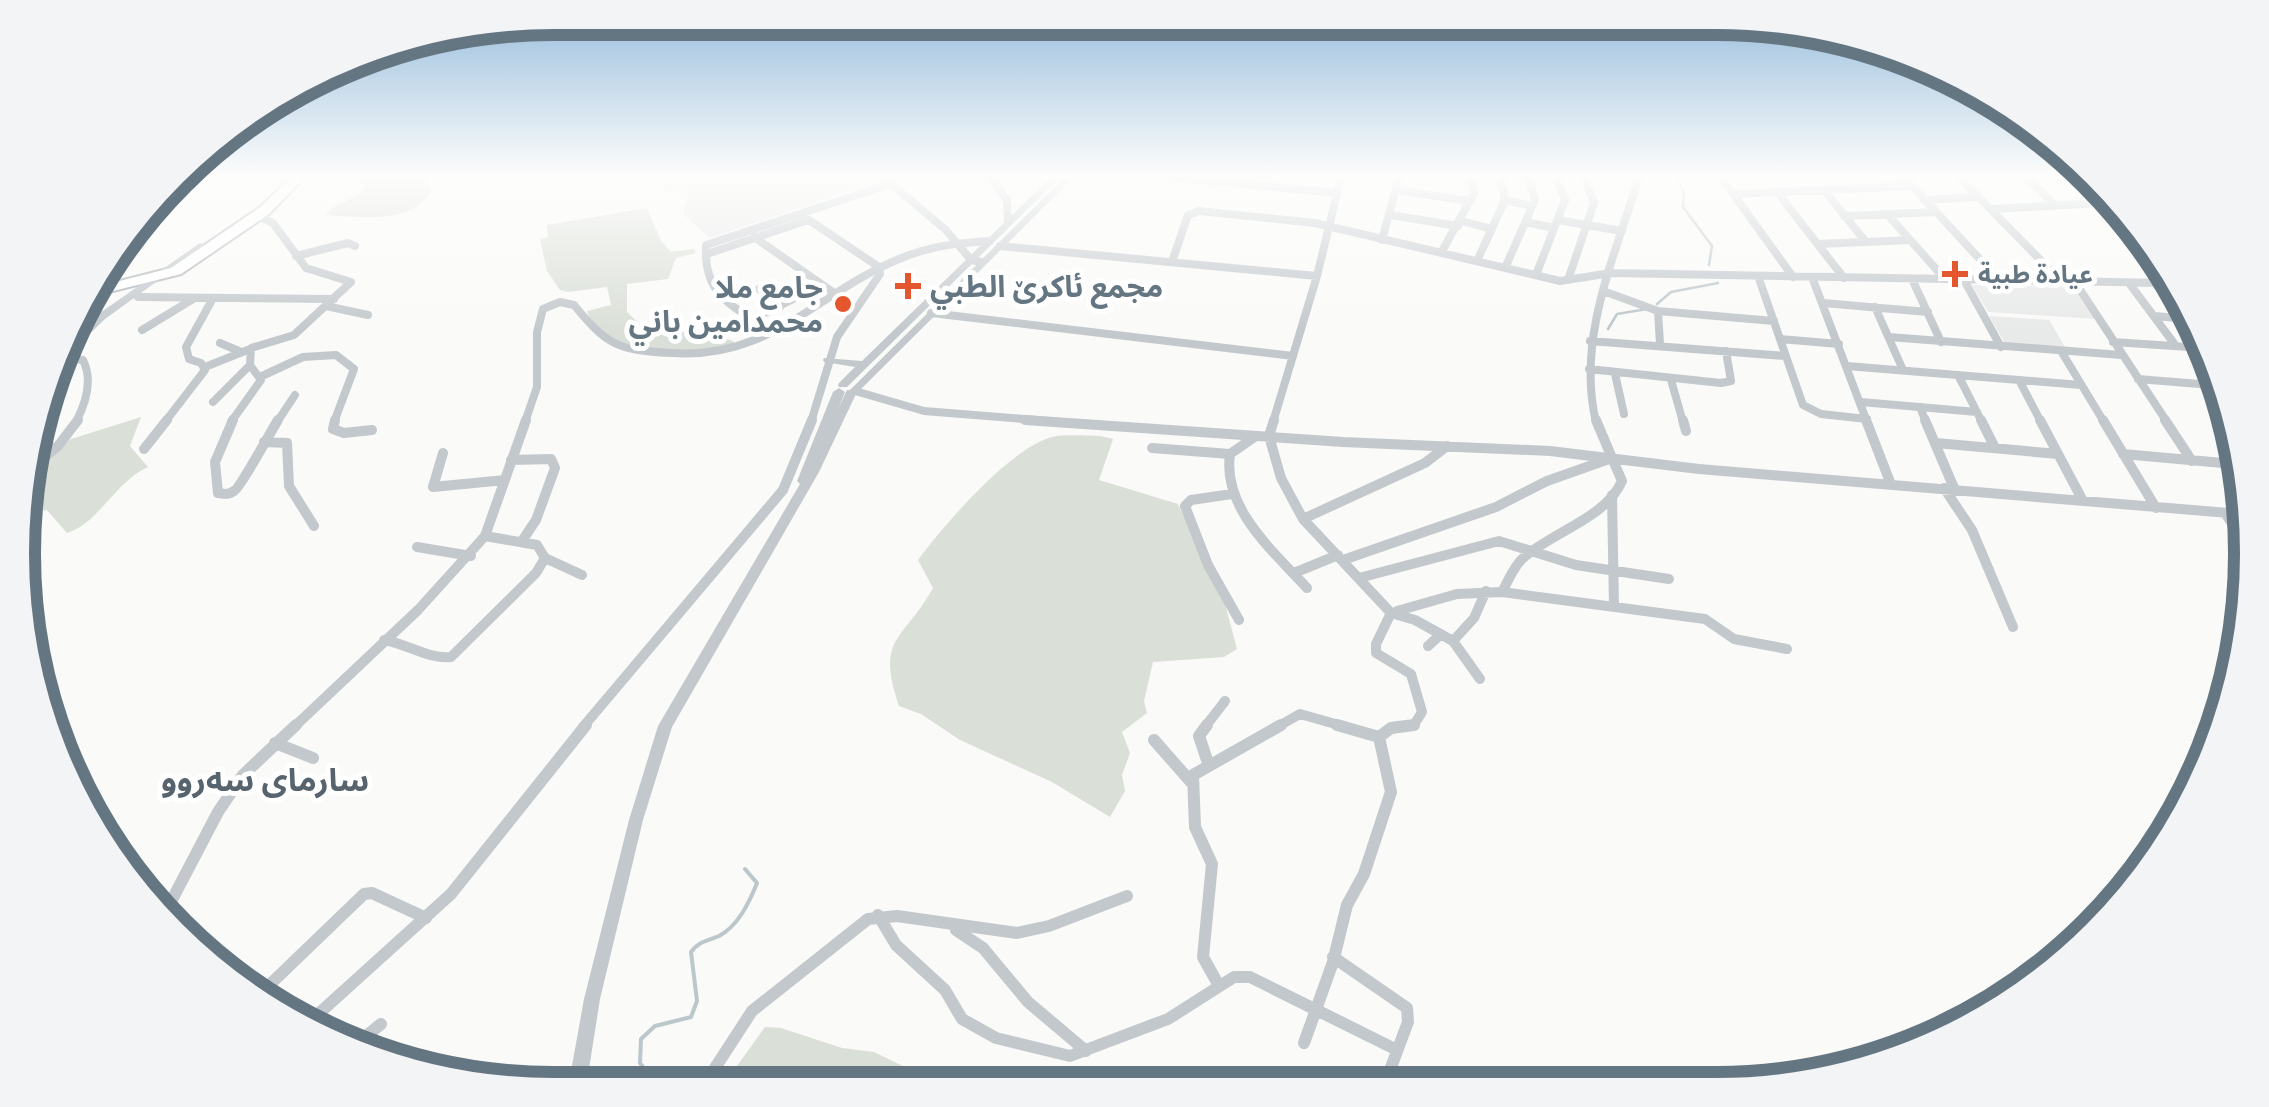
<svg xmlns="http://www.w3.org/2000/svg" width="2269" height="1107" viewBox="0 0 2269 1107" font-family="'DM Sans','Noto Sans Arabic',sans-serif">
  <rect width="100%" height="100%" fill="#fafaf8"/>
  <path fill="#e8e9e9" d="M657,177H876L880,181L710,238L683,214L689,191L665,192Z
    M1972,285L2074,286L2096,319L1988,312Z
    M1989,316L2049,320L2065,347L2005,343Z"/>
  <path fill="#dadfd7" d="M367,177H429L427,182L432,191C411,225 363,217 326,215C336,201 356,201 366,187L359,182Z
    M647,208L661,241L671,252L694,249L696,253L676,258L668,279L627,284V312L652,336L693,329L733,341L736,350C703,354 626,353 599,332C593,328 590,318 587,311L611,305L607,287L568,292L560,290L547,271L540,239L548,237L547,225Z
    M141,417L130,446L148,467C115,482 99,523 67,533L47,510L40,511L25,527L27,478L71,439Z
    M1100,436L1113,439L1099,480L1178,504L1225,604L1237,649L1224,657L1153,662L1144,701L1147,713L1122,732L1130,753L1122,775L1125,791L1110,817L1052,782L960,740L921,714L899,706C875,636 904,641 933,588L918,560C944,525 1010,448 1052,437C1067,434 1086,436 1100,436Z
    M765,1027L781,1028L842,1048L874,1052L946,1087L721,1088Z"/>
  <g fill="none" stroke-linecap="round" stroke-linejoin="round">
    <path stroke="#bbc7cb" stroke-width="2.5" d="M1677,177L1684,194L1683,207L1712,246L1709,265
      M1657,304L1671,292L1718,283
      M1608,329L1617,314L1647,309"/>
    <path stroke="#bbc7cb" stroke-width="4" d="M659,1088L640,1063L641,1039L655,1026L691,1017L697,1001L691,952C699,941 707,941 719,936C738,926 749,903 757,883L745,869"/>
    <defs>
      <path id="trunk" d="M292,177H305L269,214L181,274L85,298L88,289L171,268L259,208Z"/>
    </defs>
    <use href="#trunk" stroke="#b4b9bd" stroke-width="4"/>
    <path stroke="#c3c8cc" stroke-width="8" d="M883,177L946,230L971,260L982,262
      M990,177L1007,200L1008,222
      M1171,177L1336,193
      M1721,177L1793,277
      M1904,177L1999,280
      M1959,177L2062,282
      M2026,177L2056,206
      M1396,190L1470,201
      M1824,190L1866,242
      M1777,192L1844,278
      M1733,194L1912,186
      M1505,200L1532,206
      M1924,200L1979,197
      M1991,209L2102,203
      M800,214L879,267L880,274L837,337L811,422
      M1887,214L1945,279
      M1391,215L1458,226
      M1844,216L1935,212
      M1558,220L1622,231
      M1462,221L1492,229
      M1526,222L1554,228
      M754,237L837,295
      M1382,240L1399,177
      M1818,244L1910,240
      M1000,246L1317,276
      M1441,253L1474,193L1471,177
      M707,254L808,220
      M296,256L348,243L355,246
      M1477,261L1505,200L1501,177
      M1172,262L1188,215L1199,211L1315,223L1560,281L1611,273L2167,283
      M1505,268L1535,200L1528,177
      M1536,275L1565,200L1556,177
      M1758,276L1803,405L1821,414L1867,419
      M1812,277L1867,422
      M1912,279L1941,342
      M1568,280L1594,203L1584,177
      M1964,280L2001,347
      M2075,282L2167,422
      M2129,283L2176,346
      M759,289L781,306
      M1606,292L1658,311L1774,321
      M138,297L334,299
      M1823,303L1928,312
      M326,306L368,315
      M1875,307L1903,370
      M1658,311L1660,344
      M931,313L1293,356
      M2155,316L2187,319
      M755,318L821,285
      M142,330L193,299
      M775,333C736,307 703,299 706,245L890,184
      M1889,337L2121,355
      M1780,339L1839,344
      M1590,341L1785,356
      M2113,342L2204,348
      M220,343L239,351
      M2061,351L2104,422
      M67,358L83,360C93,380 86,403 76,422
      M1847,366L2081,385
      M205,367L250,349
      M1589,369L1721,383L1731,381L1726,351
      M1615,374L1624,414
      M1958,375L1982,422
      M262,376L303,357L336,355L354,369L334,422
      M2138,379L2224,386
      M1671,380L1683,422
      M2019,380L2041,422
      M2202,384L2228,421
      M855,391L924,411L1061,422
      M213,402L250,365
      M1861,402L1977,412
      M1920,407L1926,422
      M165,422L205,370L201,363L189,359L186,347L212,300
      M231,422L261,380L250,365L251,348L294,335L351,282L306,268L273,223L258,216
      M277,422L295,395
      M525,422L537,387V332L543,309L560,302L574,305C608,346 617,350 671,353C771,360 816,293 899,259C929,246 957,243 989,241
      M1273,422L1317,276L1341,177
      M1596,422C1576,339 1615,256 1639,177"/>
    <path stroke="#c3c8cc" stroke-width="10" d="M233,420L215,462L218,493C225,494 228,495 234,491C240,488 271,431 278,420
      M335,420L333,429L344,433L372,430
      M1025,420L1343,442L1550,451L1699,469L2241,514
      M1274,420L1269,436L1281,478L1303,519L1391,613L1415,620L1453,641L1480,679
      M1683,420L1686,431
      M1866,420L1890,482
      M1925,420L1954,488
      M1981,420L1995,448
      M2040,420L2083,501
      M2103,420L2156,508
      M2165,420L2192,461
      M1256,436L1230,454C1222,508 1273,551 1307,588
      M264,442L287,443L289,486L314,526
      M1936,443L2058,454
      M1152,448L1230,454
      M144,449L167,420
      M443,453L433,487L505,480
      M2123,454L2234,464
      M511,460L551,459L555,468L536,520L522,541
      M27,471L58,446L78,420
      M1944,488L1972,530L2013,627
      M1232,494L1191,500L1185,506L1208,565L1239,620
      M1612,495L1614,607
      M2225,513L2244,542
      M1303,519L1425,463L1447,446
      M417,547L471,556
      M545,558L582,575
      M1343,560L1496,507L1547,481L1612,458L1596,420
      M1294,573L1338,555
      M1359,578L1499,541L1576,565L1669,579
      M1502,592C1508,581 1514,566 1523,558C1552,532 1606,518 1622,481L1612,458
      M1397,611L1457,594L1502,592L1705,619L1734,639L1787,649
      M1391,613L1376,644V653L1411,674L1422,712L1414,725L1397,727
      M384,640C407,644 431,660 451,657L536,573L545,558L537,545L485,536
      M1453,641L1474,618L1486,591
      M1428,646L1440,635
      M294,727L418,610L485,536L526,420
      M583,727L783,490L812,420
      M1205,727L1225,701
      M1277,727L1300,714L1346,727"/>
    <path stroke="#c3c8cc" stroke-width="12" d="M1207,725L1199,736L1208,763
      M1337,725L1379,737
      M1379,737L1391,728L1414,725
      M1154,740L1191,782
      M275,743L313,758
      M878,915L896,945L945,990L962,1019L996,1038L1070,1056L1168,1019L1234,977H1250L1395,1049
      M163,917L218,812L243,775L296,725
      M956,930L983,948L1028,1002L1086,1051
      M1333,957L1407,1008L1408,1022L1384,1086
      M1218,984L1203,957L1212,864L1195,827L1193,775L1281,725
      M260,994L364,894L372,893L426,918
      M305,1026L451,894L586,725
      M1304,1043L1333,962L1347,905L1364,874L1391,792L1379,737
      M355,1045L381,1024
      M702,1088L752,1011L868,919L897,916L1017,933L1049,926L1127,896"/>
    <path fill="#c3c8cc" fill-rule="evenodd" d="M1051,177H1060L847,387H839L838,385L839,383L855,367L824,362L823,360L824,358L862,361Z
      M1065,177H1074L856,394L819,472L672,727L643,820L600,999L586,1088H568L584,999L629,820L658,726L800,484L797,481L833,392L839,388L845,392L838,409L847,390H850Z
      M200,243L203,244V248L105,319L78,345L82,348L81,350L62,370L57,371L68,342L97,315Z"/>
    <use href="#trunk" fill="#fff" fill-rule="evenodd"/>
  </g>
  <linearGradient id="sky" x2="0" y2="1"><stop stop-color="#96bcdc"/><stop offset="0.53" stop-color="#fdfdfc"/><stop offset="1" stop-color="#fdfdfc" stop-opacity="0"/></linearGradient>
  <rect width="2269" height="332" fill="url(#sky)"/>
  <g fill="#e4572e" stroke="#fff" stroke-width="4">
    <path d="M1950 259h10v10h10v10h-10v10h-10v-10h-10v-10h10z"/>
    <path d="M903 271h10v10h10v10h-10v10h-10v-10h-10v-10h10z"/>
    <circle cx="843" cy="304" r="10"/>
  </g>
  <g text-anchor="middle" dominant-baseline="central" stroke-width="10" stroke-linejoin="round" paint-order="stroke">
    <g font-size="25" font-weight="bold" fill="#657683" stroke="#fff" text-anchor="start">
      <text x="1978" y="274">عيادة طبية</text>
    </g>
    <g font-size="30" font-weight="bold" fill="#657683" stroke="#fff" text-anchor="start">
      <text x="930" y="286">مجمع ئاکرێ الطبي</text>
      <text x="823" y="287" text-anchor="end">جامع ملا<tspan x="823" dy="34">محمدامين باني</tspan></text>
    </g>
    <g font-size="32" font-weight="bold" fill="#57646e" stroke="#fff">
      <text x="265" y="780">سارمای سەروو</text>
    </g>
  </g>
  <path d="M0 0H2269V1107H0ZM553 35H1716A518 518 0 0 1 2234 553V554A518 518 0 0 1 1716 1072H553A518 518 0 0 1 35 554V553A518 518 0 0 1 553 35Z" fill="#f3f4f5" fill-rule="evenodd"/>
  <path fill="none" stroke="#657683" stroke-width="12" d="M553 35H1716A518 518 0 0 1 2234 553V554A518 518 0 0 1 1716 1072H553A518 518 0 0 1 35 554V553A518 518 0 0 1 553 35Z"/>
</svg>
